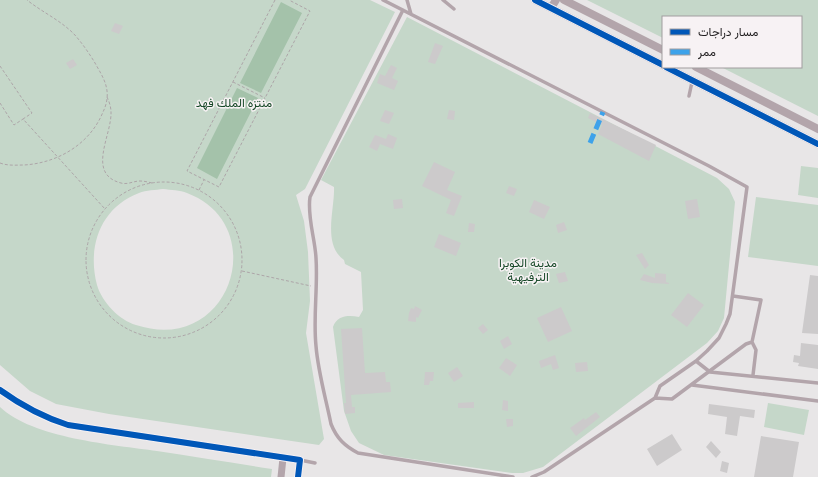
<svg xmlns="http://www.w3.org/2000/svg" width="818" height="477" viewBox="0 0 818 477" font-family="Montserrat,Vazirmatn,sans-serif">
  <rect width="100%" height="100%" fill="#e8e6e7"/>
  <path fill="#c5d7c9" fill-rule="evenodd" d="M0,0H370L395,12L305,189L296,195L304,221L308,252L310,301L306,333L324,439L319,445L109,414L56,404L30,391L0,365ZM163,189C171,190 180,190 187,193C272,225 231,356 136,325C119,320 102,302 97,285C87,247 100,208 139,193C146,190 156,190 163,189Z
    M587,0H818V116L721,67H801V17H663V38Z
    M407,17L717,178L729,189L735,202L724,318L718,331L707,343L543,467L523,473H512L384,455L359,443L351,431L344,411L333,327C337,315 349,315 359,317L363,310L361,272L345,264L344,260C322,244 335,209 334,187L321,180Z
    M801,166L818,168V198L798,195Z
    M756,197L818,205V266L748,257Z
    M768,403L809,410L804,435L764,427Z
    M0,407C32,438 114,445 157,451C195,457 234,463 272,469L271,477H0Z"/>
  <path fill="#a4c2aa" d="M281,2L302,13L261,93L240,83Z
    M237,88L258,98L217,179L197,168Z"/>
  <path fill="#cccacb" d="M115,23L123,26L119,34L111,31Z
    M435,43L443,46L435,64L428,62Z
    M73,59L77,65L70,69L66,63Z
    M391,65L397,68L392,78L398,81L394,90L377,83L380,74L385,76Z
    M385,110L394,113L389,124L380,121Z
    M449,110L455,111L454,120L447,119Z
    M590,113L656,145L649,161L598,134L602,125L588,118Z
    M388,134L397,138L393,149L380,144L377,151L369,147L375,135L386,139Z
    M434,162L455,172L447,190L462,196L454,216L446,213L451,200L422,186Z
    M509,186L517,189L514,196L506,193Z
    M402,199L403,208L394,209L393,200Z
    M697,199L700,217L688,219L685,201Z
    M534,200L550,207L544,219L529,212Z
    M564,222L567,230L558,233L556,225Z
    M469,223L475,224L474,232H468Z
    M439,234L461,243L456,256L434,247Z
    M642,253L649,265L645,269L636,255Z
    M565,272L568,281L559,283L556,274Z
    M655,273L666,274V282L669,283V284L652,283L640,280L644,274L655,278Z
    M810,275L818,276V334L802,333Z
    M688,293L704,305L687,327L671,315Z
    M415,306L422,310L418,318L416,317V322L408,321L409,313L411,308L414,309Z
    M561,307L572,331L548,342L537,318Z
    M483,324L488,330L483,334L478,328Z
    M362,328L365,373L385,372L386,382H390L391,392L351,395L352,407H355V413L345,414L344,403H346L341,329Z
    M508,336L512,344L504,349L500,341Z
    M801,343L818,345V369L798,366L799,363L793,362L794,355L800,356Z
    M555,355L559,368L553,370L551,364L541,368L539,361Z
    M506,358L517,365L510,376L499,368Z
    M587,362L588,371L576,372L575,363Z
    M457,367L463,376L454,382L448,373Z
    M425,372H434L433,381H430L429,385H424Z
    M503,400L508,401V411L502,410Z
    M474,402V408H458V403Z
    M709,404L755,410L754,418L740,416L737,436L725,434L727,417L708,414Z
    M596,412L600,417L576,436L570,428L584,418L585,420Z
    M506,419H513V426L507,427Z
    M672,434L682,450L657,466L647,449Z
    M761,436L799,442L793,477H754Z
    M711,441L721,452L716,458L706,447Z
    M722,461L729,463L727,473L720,471Z"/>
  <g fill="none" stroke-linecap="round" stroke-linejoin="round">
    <path stroke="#ada5a8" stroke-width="1" stroke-dasharray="3 2" stroke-linecap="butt" d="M275,0L187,171L219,187L310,11L289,0
      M0,66L32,113L23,119L105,209
      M233,82L265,98
      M107,97C109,101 111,107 111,112C112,135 86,174 121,183C128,185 133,181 140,181C144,181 148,182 152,183
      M0,103L14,125L23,119
      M0,163C8,166 16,165 24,165C58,163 90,144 103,112C106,106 108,98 107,91C106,81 100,72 95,63C89,53 82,43 74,34C60,20 42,12 27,0
      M86 260a78 78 0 1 1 156 0a78 78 0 1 1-156 0Z
      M199,190L204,180
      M242,271L311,286"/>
    <path stroke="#b3a5ab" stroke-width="3.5" d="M383,0L709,166L747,187L730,314L726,324L719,338L707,351L696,361L660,386L655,398L544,472L532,477
      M407,0L411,14
      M443,0L454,9
      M403,10L310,197C307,217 315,238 316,258C318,287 313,317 316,346C318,372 326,399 331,424C337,439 345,446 358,453L513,477
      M689,96L692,82
      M752,342L756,350L753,375
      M696,361L710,372L818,383
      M692,385L818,401
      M655,398L672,399L746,344L752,342L761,300L733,296
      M300,460L315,463"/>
    <path stroke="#b3a5ab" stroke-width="7" d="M0,390C22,406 43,417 68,425L300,460L298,477
      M281,477L283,458"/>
    <path stroke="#b3a5ab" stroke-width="8" d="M535,0L663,65
      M564,0L663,50
      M551,8L556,0
      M666,67L818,144
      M696,67L818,129"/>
    <path stroke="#3da2ea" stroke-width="5" stroke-dasharray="10 5" stroke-linecap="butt" d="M590,143L603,112"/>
    <defs>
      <path id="cycleway" d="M535,0L663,65
        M666,67L818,144
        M0,390C22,406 43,417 68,425L300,460L298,477"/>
    </defs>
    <use href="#cycleway" stroke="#f7f2f4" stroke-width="8"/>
    <use href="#cycleway" stroke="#0057b8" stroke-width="6"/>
  </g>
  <g text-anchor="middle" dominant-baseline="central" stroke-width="3" stroke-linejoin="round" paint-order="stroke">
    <g font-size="12" fill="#154726" stroke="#f7f2f4">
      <text x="234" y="102">منتزه الملك فهد</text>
      <text x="528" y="262">مدينة الكوبرا<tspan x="528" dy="14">الترفيهية</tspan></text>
    </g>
  </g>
  <rect x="662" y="16" width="140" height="52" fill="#f7f2f4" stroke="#a19d9f"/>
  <rect x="670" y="29" width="20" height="6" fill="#0057b8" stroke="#a19d9f"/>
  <text x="698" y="36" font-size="12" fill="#201e1f">مسار دراجات</text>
  <rect x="670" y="49" width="20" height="6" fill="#3da2ea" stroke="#a19d9f"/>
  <text x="698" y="56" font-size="12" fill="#201e1f">ممر</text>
</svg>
